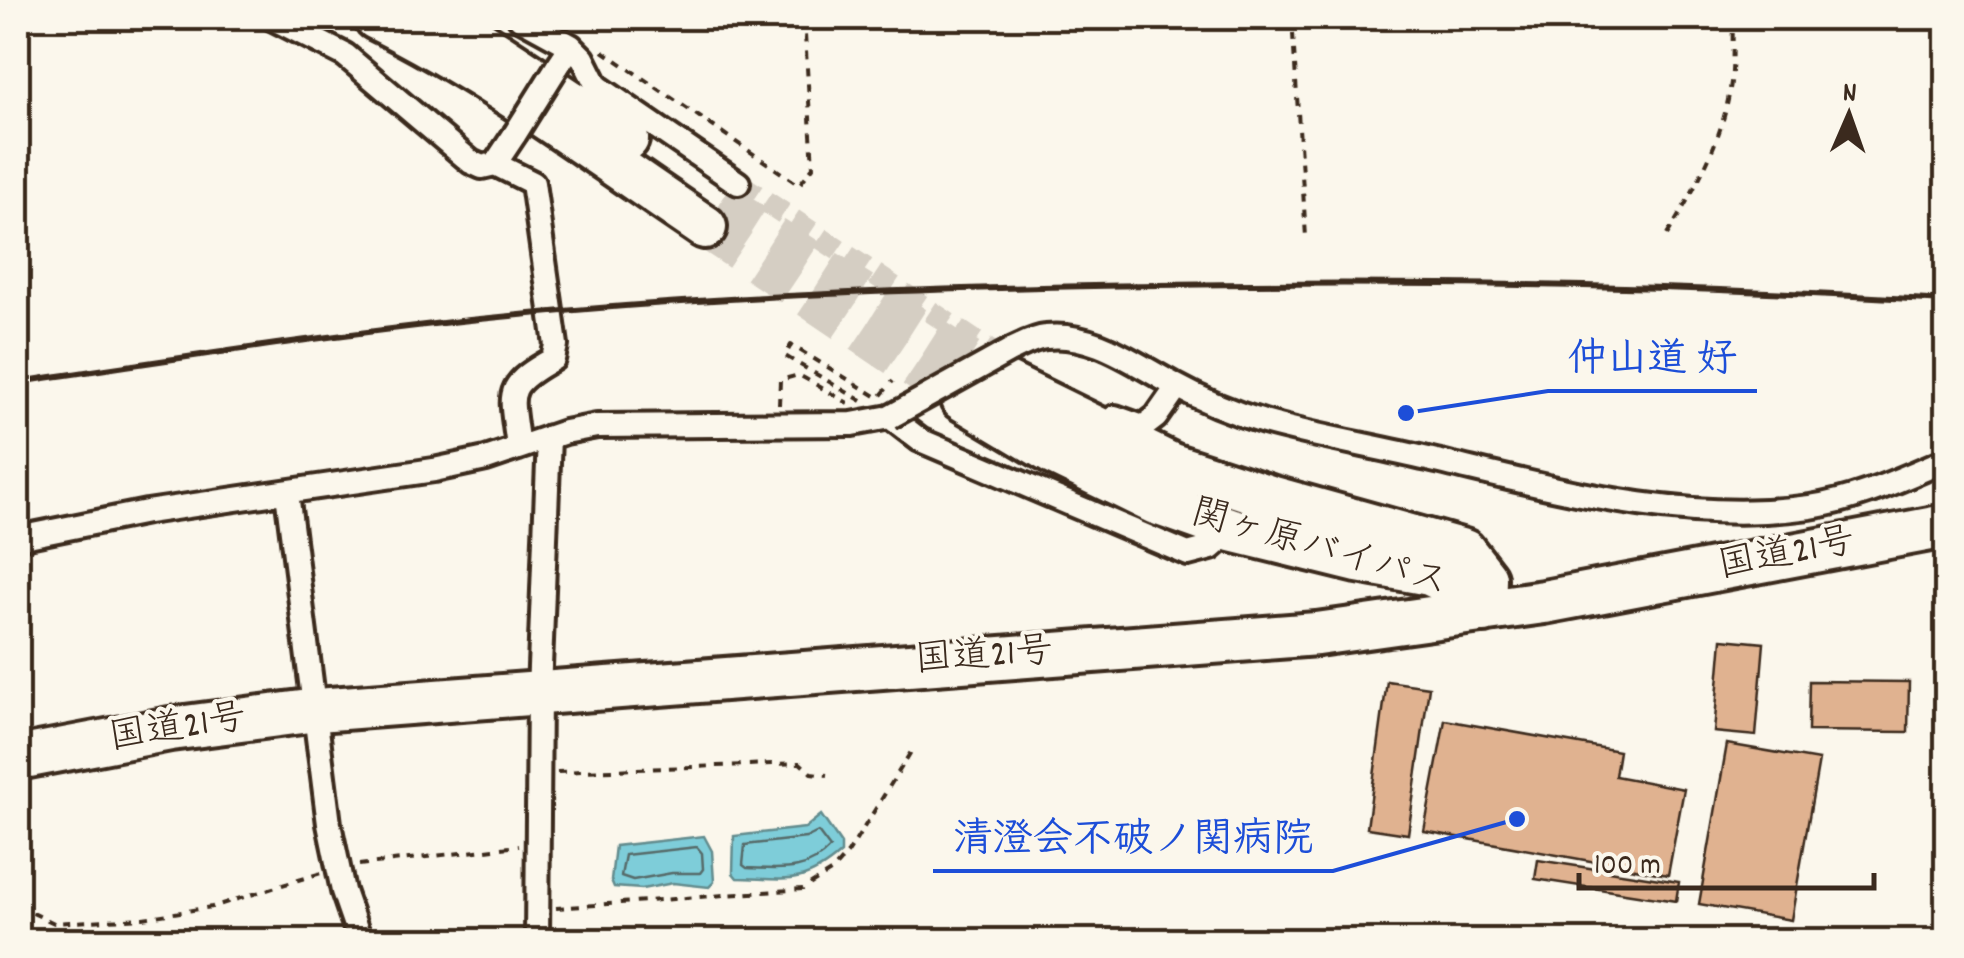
<svg xmlns="http://www.w3.org/2000/svg" width="1964" height="958" viewBox="0 0 1964 958" font-family="Dekko,'Klee One',sans-serif">
  <rect width="100%" height="100%" fill="#fbf7ec"/>
  <filter id="ink" filterUnits="userSpaceOnUse"><feTurbulence type="fractalNoise" baseFrequency=".01" numOctaves="2"/><feDisplacementMap in="SourceGraphic" scale="20" xChannelSelector="R" yChannelSelector="G"/><feConvolveMatrix kernelMatrix="1 2 1 2 8 2 1 2 1" color-interpolation-filters="sRGB"/></filter>
  <g filter="url(#ink)">
    <path fill="#7ecdd9" stroke="#638c8e" stroke-width="2.5" d="M821,815L841,844V853C802,887 786,879 737,878L733,873L734,836L805,828Z
      M704,836L712,851L714,882L709,887L673,883L642,889L614,887L611,880L615,846Z"/>
    <g fill="none" stroke-linecap="round" stroke-linejoin="round">
      <path stroke="#566b69" stroke-width="2.5" d="M818,832L830,848C806,874 780,869 747,868L743,865L745,845L806,838Z
        M697,847L702,853L703,869L700,873H672L633,880L621,876L625,855Z"/>
    </g>
    <path fill="#e0b290" stroke="#3b2a1e" stroke-width="2.5" d="M1722,639L1764,643L1756,736L1714,732Z
      M1387,681L1429,687L1408,834L1367,828Z
      M1809,681L1909,682L1908,732L1808,731Z
      M1445,720L1619,751L1615,776L1684,789L1668,875L1424,831Z
      M1727,744L1819,760L1791,920L1699,904Z
      M1538,860L1679,882L1676,901L1535,879Z"/>
    <g fill="none" stroke-linecap="round" stroke-linejoin="round">
      <path stroke="#d5cec3" stroke-width="22" stroke-dasharray="22 11" stroke-linecap="butt" d="M738,183L1014,367"/>
      <path stroke="#d5cec3" stroke-width="42" stroke-dasharray="42 21" stroke-linecap="butt" d="M720,203L995,378
        M705,227L962,399"/>
      <defs>
        <path id="street" d="M272,18L345,55L471,162L482,167L495,164L515,134
          M520,18L571,46
          M557,67L571,46L583,58L597,86L738,183
          M495,164L533,183L556,345L553,359C501,388 512,393 518,448
          M1011,350C1022,345 1034,338 1046,337C1093,332 1133,363 1173,384C1200,399 1234,413 1264,422C1318,437 1373,446 1428,459C1553,488 1681,525 1810,507C1858,500 1903,478 1946,460
          M1115,417L1143,427L1156,417L1177,387
          M287,493L329,824L343,891L360,940
          M18,538L147,512L434,470L486,459L565,432L597,426L852,424L890,417L920,440L1188,554L1211,548L1232,530
          M537,940L539,692L549,437"/>
        <path id="highway" d="M376,18C492,75 598,155 705,227
          M444,18L627,139
          M995,378L1172,465L1270,497L1464,551L1485,578L1484,611
          M962,399L1053,453L1156,503L1232,530L1358,561L1430,574L1467,592L1484,611
          M18,758L170,729L317,710L1317,634L1544,602L1946,526"/>
      </defs>
      <use href="#street" stroke="#3b2a1e" stroke-width="30"/>
      <use href="#highway" stroke="#3b2a1e" stroke-width="50"/>
      <path stroke="#3b2a1e" stroke-width="4" stroke-dasharray="8 8" stroke-linecap="butt" d="M1292,18L1306,237
        M18,25L32,18
        M603,51L799,185L813,167L804,18
        M1667,235C1694,191 1722,141 1730,89C1734,66 1732,41 1733,18
        M862,401L785,356L791,345L879,398L893,381
        M779,405L780,380L799,375L848,403
        M557,772L800,763L811,773L827,775
        M359,865L519,846
        M18,906L54,923L143,918L212,907L321,873
        M556,908L803,889L832,871L848,853L914,747"/>
      <use href="#street" stroke="#fbf7ec" stroke-width="22"/>
      <use href="#highway" stroke="#fbf7ec" stroke-width="42"/>
      <path stroke="#3b2a1e" stroke-width="6" d="M18,382C168,360 319,336 470,320C699,296 930,288 1159,285C1422,281 1684,285 1946,301"/>
      <defs>
        <path id="street-bridge" d="M515,134L557,67
          M890,417L1011,350"/>
      </defs>
      <use href="#street-bridge" stroke="#3b2a1e" stroke-width="30" stroke-linecap="butt"/>
      <use href="#street-bridge" stroke="#fbf7ec" stroke-width="22"/>
    </g>
  </g>
  <g text-anchor="middle" dominant-baseline="central" stroke-width="8" stroke-linejoin="round" paint-order="stroke">
    <g font-size="38" fill="#3b2a1e" stroke="#fbf7ec">
      <text transform="translate(1319 550) rotate(16)">関ヶ原バイパス</text>
      <text transform="translate(1787 556) rotate(-11)">国道21号</text>
      <text transform="translate(984 658) rotate(-4)">国道21号</text>
      <text transform="translate(178 730) rotate(-9)">国道21号</text>
    </g>
  </g>
  <path fill="none" stroke="#1d4ed8" stroke-width="4" d="M1406 413L1548 391H1757M1517 819L1333 871H933"/>
  <g fill="#1d4ed8" stroke="#fbf7ec" stroke-width="4">
    <circle cx="1406" cy="413" r="10"/>
    <circle cx="1517" cy="819" r="10"/>
  </g>
  <g font-size="40" text-anchor="middle" font-weight="bold" fill="#1d4ed8" stroke="#fbf7ec" stroke-width="8" stroke-linejoin="round" paint-order="stroke">
    <text x="1652" y="370">仲山道 好</text>
    <text x="1133" y="850">清澄会不破ノ関病院</text>
  </g>
  <rect width="1964" height="958" fill="none" stroke="#fbf7ec" stroke-width="60"/>
  <rect x="30" y="30" width="1904" height="898" fill="none" stroke="#3b2a1e" stroke-width="4" filter="url(#ink)"/>
  <g transform="translate(1849 115) rotate(2)" stroke="#fbf7ec" stroke-width="8" paint-order="stroke">
  <path d="M0-8L18 38L0 25L-18 38Z" fill="#3b2a1e"/>
  <text y="-15" font-size="28" font-weight="bold" text-anchor="middle" fill="#3b2a1e">N</text>
  </g>
  <path d="M1579 873v15h295v-15" fill="none" stroke="#3b2a1e" stroke-width="5"/>
  <text x="1594" y="873" font-size="30" fill="#3b2a1e" stroke="#fbf7ec" stroke-width="8" paint-order="stroke">100 m</text>
</svg>
